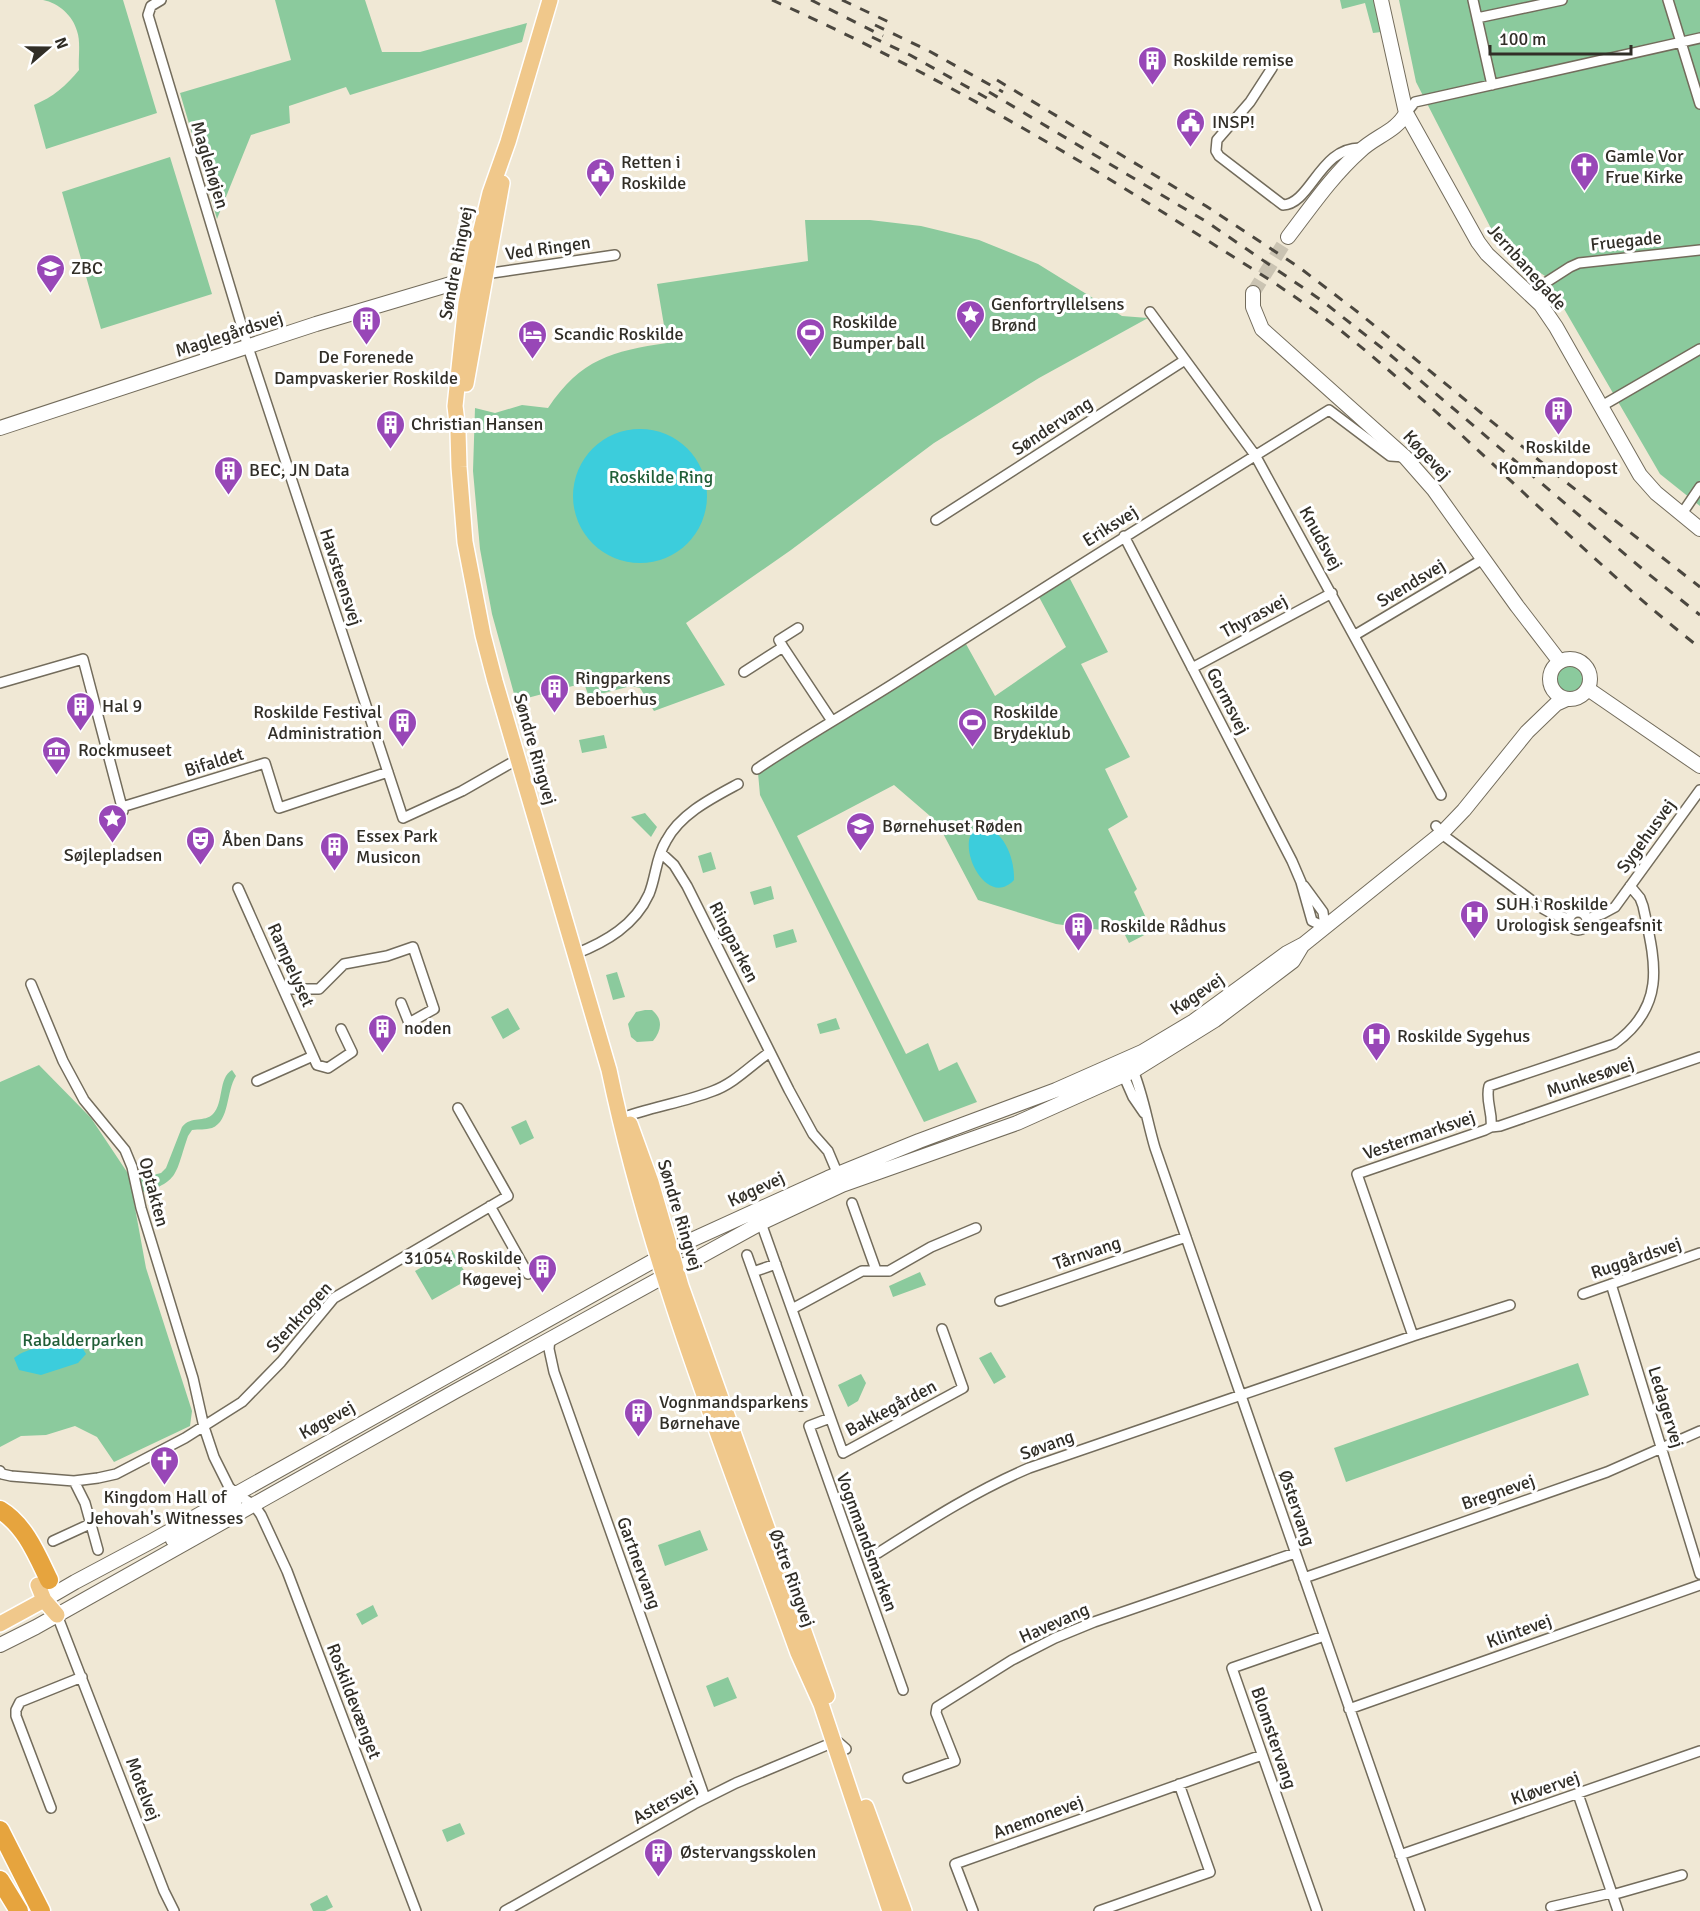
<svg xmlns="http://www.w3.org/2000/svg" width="1700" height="1911" viewBox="0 0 1700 1911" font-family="Signika,sans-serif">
  <rect width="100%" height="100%" fill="#f0e8d5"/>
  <path fill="#8bca9d" d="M43,0H123L157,113L46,149L34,105C53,97 66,86 79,70C78,59 81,42 77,31C73,16 59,3 43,0Z
    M275,0H365L382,52H420L527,23L522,42L350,95L346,87L289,106L290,123L251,135L217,219L180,93L291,60Z
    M1340,0H1374L1381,32L1373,33L1365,3L1342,9Z
    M1399,0H1700V506L1660,474L1545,276L1500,246L1416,82Z
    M170,157L212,294L101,329L62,192Z
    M805,220H870L921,226L979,240L1038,264L1122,316L1148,318L1039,378L934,443L791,550L686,623L725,685L654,711L640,688L631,686L589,697L584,683L516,701L492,614L480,549L473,471L475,408L495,413L522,405L548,408C581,359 612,351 667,343L657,284L808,261Z
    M1069,577L1108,652L1081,664L1130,757L1105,769L1128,817L1108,829L1137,889L1134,892L1152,931L1129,943L1124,933L1056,924L978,900L937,822L894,785L797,836L906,1054L928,1043L939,1071L957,1062L977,1102L924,1122L760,795L758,773L966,644L995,696L1066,647L1039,597Z
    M1557 679a13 13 0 1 1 26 0a13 13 0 1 1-26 0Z
    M604,735L607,748L582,753L579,740Z
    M645,813L657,827L651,837L631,817Z
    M711,852L716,869L703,873L698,856Z
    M771,886L774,899L754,905L750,892Z
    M793,929L797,942L776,948L773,935Z
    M617,972L625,997L613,1000L606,975Z
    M508,1008L520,1029L503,1039L491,1017Z
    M645,1010H652C663,1019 662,1030 653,1041L637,1042L631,1037L628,1024L636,1012Z
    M836,1018L840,1029L820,1034L817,1024Z
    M39,1065L91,1118L129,1175L146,1268L192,1411L190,1426L114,1462L97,1437L75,1426L46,1435L21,1436L0,1447V1082Z
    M232,1070L236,1076C226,1091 230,1121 212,1128C205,1130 199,1129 192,1130L188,1136C175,1173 180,1183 139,1193L137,1179L161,1173L166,1168L182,1127C192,1115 204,1123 213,1114C224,1103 218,1078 232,1070Z
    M526,1120L534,1138L520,1145L511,1127Z
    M452,1250L469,1279L432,1300L415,1271Z
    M920,1272L926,1285L893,1297L889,1286Z
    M991,1352L1006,1377L994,1384L979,1358Z
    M1578,1363L1589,1395L1346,1482L1334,1448Z
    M861,1374L866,1383L858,1401L848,1407L838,1385Z
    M700,1530L708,1550L665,1566L658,1545Z
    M373,1605L378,1616L362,1625L356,1614Z
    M728,1677L737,1698L714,1707L706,1686Z
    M460,1823L465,1834L447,1842L442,1830Z
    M327,1895L333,1907L325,1911H313L310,1904Z"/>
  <path fill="#3ccddc" d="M573 496a67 67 0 1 1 134 0a67 67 0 1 1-134 0Z
    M981,826C1004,829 1015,859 1014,880C984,912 950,834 981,826Z
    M67,1343L80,1344L86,1354L78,1363L41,1375L19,1370L14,1358C29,1346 49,1347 67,1343Z"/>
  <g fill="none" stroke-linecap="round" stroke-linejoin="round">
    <path stroke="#cac3b2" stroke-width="14" stroke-dasharray="14 7" stroke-linecap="butt" d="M1253,293L1288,237"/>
    <defs>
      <path id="street" d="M161,0L151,6L148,15L248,347L403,818L462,791L518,759
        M1473,0L1492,85
        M1668,0L1700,104
        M1477,18L1562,0
        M1273,63L1272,68L1250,102L1217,140L1216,151L1219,156L1283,205C1311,204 1320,146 1362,148
        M1406,113L1415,102L1700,38
        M485,274L615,255
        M1528,294L1570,267L1579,263L1700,250
        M1150,312L1255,455L1441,795
        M1600,407L1700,349
        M1681,515L1700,487
        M936,520L1185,360
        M1124,536L1292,861L1301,882L1312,921L1325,927
        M1355,635L1483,559
        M783,647L779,640L798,628
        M1192,668L1332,593
        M744,672L783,647L832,721
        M0,683L83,659L123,811
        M757,769C805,736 856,708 904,677C1045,587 1186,498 1329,410L1390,456L1405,457
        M122,807L265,763L279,808L388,772
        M1436,826L1447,838L1542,908L1551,913L1569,919
        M661,853L674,865L687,886L789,1090L813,1134L828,1151L839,1177
        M1304,886L1323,912L1325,927
        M238,888L317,1065L328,1068L352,1052L341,1029
        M1569 921a9 9 0 1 1 18 0a9 9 0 1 1-18 0Z
        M1587,919L1602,914L1615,907L1700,790
        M575,954C606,942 635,925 649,894C656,877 656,857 666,841C680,814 712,798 738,784
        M31,984L63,1061L84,1100L125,1150L132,1167L141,1208L193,1378L204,1427L214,1457L229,1487L235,1493L254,1505L261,1515L287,1571L416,1911
        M284,989H319L344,964L387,956L413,947L434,1009L409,1023L401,1003
        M1132,1068C1143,1093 1147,1121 1155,1148L1420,1911
        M1122,1072L1133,1097L1144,1113
        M257,1081L313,1056
        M619,1119C650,1107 682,1103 713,1091C735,1083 751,1065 770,1052
        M1491,1127L1500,1126L1700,1057
        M852,1203L876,1270
        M490,1206L528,1274
        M760,1220L843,1453L963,1388L942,1329
        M747,1255L801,1406
        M753,1272L776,1264
        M1611,1284L1700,1574
        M1583,1294L1700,1253
        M1000,1301L1186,1237
        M792,1309L862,1271H889L931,1247L976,1228
        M1413,1336L1510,1305
        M550,1338L549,1349L554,1372L705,1798
        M830,1418L809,1426L903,1690
        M0,1471L2,1474L11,1476L74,1481L98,1478L116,1474L185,1438L242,1402L281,1362L334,1298L508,1196L458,1108
        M74,1481L85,1503L98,1550
        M53,1541L90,1524
        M878,1553C927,1522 975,1491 1029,1468L1413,1336L1357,1174L1485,1130L1491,1127C1493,1112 1485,1101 1489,1086L1614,1044C1668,1005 1655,961 1643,906L1640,898L1630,886
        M1304,1578L1607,1472L1700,1431
        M57,1615L164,1891L174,1911
        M1349,1709L1700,1585
        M908,1778L955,1761L936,1713L937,1707L1012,1660L1055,1638L1094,1622L1295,1553
        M1578,1794L1618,1911
        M51,1808L16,1716V1710L20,1702L82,1677
        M1400,1855L1700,1751
        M1612,1895L1682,1875
        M1551,1907L1611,1893
        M505,1911L694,1804L736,1783L834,1742H838L846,1749
        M973,1911L955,1864L1262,1755
        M1099,1911L1210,1872L1179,1784
        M1317,1911L1232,1668L1324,1636"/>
      <path id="secondary" d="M1381,0L1406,113L1478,242L1487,254L1541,305L1556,327L1640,475L1656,493L1700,529
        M1288,237C1311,207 1332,176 1360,151C1374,137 1397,131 1406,113
        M1253,293V307L1262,329L1405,457L1434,490L1517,606L1560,662
        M0,428L316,324L481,275
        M1550 679a20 20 0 1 1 40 0a20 20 0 1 1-40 0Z
        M1588,689L1700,766
        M173,1540L232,1506L235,1500V1493
        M44,1600L75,1582L152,1541L687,1242L828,1178L919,1141L1056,1090L1142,1052L1194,1021L1287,953L1304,944L1442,833L1464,810L1527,732L1556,704L1567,699
        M0,1645L36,1627L454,1392L761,1223L842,1185L1017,1123L1133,1071L1215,1020L1293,961L1302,946"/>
      <path id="primary" d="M550,0L508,142L490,193L477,246L466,303L455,406L458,431L459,467L465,542L483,635L495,681L609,1070C651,1271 729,1461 798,1653L821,1704L890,1911
        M466,384L502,183
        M630,1124L651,1182L681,1286L827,1696
        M38,1585L44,1600L57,1615
        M0,1624L44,1600
        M866,1807L904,1911"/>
      <path id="highway" d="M0,1510C25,1525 37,1555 49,1580
        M0,1830L41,1911
        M0,1880L19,1911"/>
    </defs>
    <use href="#street" stroke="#736c5c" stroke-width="12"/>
    <use href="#secondary" stroke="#736c5c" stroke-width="16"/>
    <use href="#primary" stroke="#fff" stroke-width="18"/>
    <use href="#highway" stroke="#fff" stroke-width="21"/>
    <use href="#street" stroke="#fff" stroke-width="9"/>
    <use href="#secondary" stroke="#fff" stroke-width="14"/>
    <use href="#primary" stroke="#f0c88b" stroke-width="15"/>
    <use href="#highway" stroke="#e6a43e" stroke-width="18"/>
    <path stroke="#4b473f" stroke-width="3" stroke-dasharray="10 10" stroke-linecap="butt" d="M772,0C915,64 1051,141 1183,225C1236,259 1291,291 1340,330C1466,430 1574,549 1700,648
      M811,0L883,36
      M842,0L891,23
      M875,25L929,51L1003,92
      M872,37L910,55L994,102
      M997,80L1206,206L1300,268L1359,313L1562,479L1700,587
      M989,92L1207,222L1321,300L1382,348L1646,572L1700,615"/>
  </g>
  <defs>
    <symbol id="building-pin" viewBox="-11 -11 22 30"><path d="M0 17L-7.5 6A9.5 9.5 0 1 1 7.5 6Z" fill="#9847b7" stroke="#fff"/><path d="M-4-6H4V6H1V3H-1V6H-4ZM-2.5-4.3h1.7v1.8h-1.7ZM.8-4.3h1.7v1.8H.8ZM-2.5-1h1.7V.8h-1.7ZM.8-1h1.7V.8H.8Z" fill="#fff"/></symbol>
    <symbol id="civic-pin" viewBox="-11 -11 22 30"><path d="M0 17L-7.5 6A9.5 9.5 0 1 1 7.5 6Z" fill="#9847b7" stroke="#fff"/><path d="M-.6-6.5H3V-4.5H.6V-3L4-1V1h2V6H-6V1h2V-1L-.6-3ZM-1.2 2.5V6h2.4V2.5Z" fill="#fff"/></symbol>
    <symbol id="church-pin" viewBox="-11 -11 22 30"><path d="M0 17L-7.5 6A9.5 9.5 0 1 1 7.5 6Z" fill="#9847b7" stroke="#fff"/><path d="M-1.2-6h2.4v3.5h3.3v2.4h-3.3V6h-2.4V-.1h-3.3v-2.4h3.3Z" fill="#fff"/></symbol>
    <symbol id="university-pin" viewBox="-11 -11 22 30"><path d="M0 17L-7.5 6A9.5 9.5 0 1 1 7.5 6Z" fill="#9847b7" stroke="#fff"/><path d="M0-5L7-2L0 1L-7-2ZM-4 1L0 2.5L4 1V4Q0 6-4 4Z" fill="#fff"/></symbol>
    <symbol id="sight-pin" viewBox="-11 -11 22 30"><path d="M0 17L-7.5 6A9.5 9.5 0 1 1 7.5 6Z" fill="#9847b7" stroke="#fff"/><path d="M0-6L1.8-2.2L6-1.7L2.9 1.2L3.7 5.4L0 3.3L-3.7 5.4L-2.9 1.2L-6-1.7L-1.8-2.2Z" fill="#fff"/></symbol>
    <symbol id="stadium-pin" viewBox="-11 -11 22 30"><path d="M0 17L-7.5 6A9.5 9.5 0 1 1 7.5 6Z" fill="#9847b7" stroke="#fff"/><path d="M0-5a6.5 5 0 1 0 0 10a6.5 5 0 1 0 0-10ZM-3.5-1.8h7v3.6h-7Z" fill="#fff"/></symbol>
    <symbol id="hotel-pin" viewBox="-11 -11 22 30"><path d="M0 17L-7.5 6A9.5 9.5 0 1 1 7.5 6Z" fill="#9847b7" stroke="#fff"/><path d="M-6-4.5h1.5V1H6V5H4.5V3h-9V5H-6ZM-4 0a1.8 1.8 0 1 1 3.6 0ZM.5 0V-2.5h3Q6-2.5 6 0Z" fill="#fff"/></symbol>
    <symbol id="museum-pin" viewBox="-11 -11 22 30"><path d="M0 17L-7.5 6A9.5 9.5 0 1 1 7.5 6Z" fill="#9847b7" stroke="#fff"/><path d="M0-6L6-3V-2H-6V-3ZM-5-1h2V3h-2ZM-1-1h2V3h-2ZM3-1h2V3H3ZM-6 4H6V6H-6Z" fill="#fff"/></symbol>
    <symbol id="school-pin" viewBox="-11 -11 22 30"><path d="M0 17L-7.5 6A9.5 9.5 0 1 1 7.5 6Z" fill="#9847b7" stroke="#fff"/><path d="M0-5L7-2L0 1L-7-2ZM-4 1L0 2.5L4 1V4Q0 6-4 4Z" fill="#fff"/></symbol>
    <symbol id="theatre-pin" viewBox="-11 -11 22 30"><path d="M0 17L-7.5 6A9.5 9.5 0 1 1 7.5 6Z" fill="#9847b7" stroke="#fff"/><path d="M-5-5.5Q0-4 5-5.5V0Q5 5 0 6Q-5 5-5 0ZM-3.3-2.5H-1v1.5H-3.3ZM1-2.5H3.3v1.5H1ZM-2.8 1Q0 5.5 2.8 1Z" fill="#fff"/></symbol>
    <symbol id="hospital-pin" viewBox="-11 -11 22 30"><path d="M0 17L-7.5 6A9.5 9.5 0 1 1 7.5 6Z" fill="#9847b7" stroke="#fff"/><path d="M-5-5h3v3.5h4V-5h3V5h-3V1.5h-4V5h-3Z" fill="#fff"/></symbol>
  </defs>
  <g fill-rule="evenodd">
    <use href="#building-pin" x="1136" y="44" width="33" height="45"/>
    <use href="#civic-pin" x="1174" y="106" width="33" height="45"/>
    <use href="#church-pin" x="1568" y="150" width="33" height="45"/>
    <use href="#civic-pin" x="584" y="156" width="33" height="45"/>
    <use href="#university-pin" x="34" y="252" width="33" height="45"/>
    <use href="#sight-pin" x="954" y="298" width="33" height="45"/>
    <use href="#building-pin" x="350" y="304" width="33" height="45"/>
    <use href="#stadium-pin" x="794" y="316" width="33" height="45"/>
    <use href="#hotel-pin" x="516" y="318" width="33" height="45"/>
    <use href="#building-pin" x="1542" y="394" width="33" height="45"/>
    <use href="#building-pin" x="374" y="408" width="33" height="45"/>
    <use href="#building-pin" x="212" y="454" width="33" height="45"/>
    <use href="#building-pin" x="538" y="672" width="33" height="45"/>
    <use href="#building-pin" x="64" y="690" width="33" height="45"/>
    <use href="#building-pin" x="386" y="706" width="33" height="45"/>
    <use href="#stadium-pin" x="956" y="706" width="33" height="45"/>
    <use href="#museum-pin" x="40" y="734" width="33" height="45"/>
    <use href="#sight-pin" x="96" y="802" width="33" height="45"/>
    <use href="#school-pin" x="844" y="810" width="33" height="45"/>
    <use href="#theatre-pin" x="184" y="824" width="33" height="45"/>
    <use href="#building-pin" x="318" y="830" width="33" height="45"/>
    <use href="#hospital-pin" x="1458" y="898" width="33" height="45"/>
    <use href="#building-pin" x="1062" y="910" width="33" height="45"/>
    <use href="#building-pin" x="366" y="1012" width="33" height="45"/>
    <use href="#hospital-pin" x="1360" y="1020" width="33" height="45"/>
    <use href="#building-pin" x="526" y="1252" width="33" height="45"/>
    <use href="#building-pin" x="622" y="1396" width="33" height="45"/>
    <use href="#church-pin" x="148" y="1444" width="33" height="45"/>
    <use href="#building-pin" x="642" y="1836" width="33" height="45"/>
  </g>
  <g text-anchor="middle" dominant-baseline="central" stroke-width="6" stroke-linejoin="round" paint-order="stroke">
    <g font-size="18" fill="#312e27" stroke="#fff" text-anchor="start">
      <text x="1173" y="60">Roskilde remise</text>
      <text x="1212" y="122">INSP!</text>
      <text x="1605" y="156">Gamle Vor<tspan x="1605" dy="21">Frue Kirke</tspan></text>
      <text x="621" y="162">Retten i<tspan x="621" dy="21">Roskilde</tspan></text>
      <text x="71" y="268">ZBC</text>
      <text x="991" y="304">Genfortryllelsens<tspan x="991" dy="21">Brønd</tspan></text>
      <text x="832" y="322">Roskilde<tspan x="832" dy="21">Bumper ball</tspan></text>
      <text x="554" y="334">Scandic Roskilde</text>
      <text x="366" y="357" text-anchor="middle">De Forenede<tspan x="366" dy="21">Dampvaskerier Roskilde</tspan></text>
      <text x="411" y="424">Christian Hansen</text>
      <text x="1558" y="447" text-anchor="middle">Roskilde<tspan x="1558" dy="21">Kommandopost</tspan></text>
      <text x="249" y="470">BEC, JN Data</text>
      <text x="575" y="678">Ringparkens<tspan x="575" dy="21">Beboerhus</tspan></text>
      <text x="102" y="706">Hal 9</text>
      <text x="382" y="712" text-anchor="end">Roskilde Festival<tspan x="382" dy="21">Administration</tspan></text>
      <text x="993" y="712">Roskilde<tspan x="993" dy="21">Brydeklub</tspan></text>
      <text x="78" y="750">Rockmuseet</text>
      <text x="882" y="826">Børnehuset Røden</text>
      <text x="356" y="836">Essex Park<tspan x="356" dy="21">Musicon</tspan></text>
      <text x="222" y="840">Åben Dans</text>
      <text x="113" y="855" text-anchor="middle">Søjlepladsen</text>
      <text x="1496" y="904">SUH i Roskilde<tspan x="1496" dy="21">Urologisk sengeafsnit</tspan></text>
      <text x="1100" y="926">Roskilde Rådhus</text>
      <text x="404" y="1028">noden</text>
      <text x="1397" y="1036">Roskilde Sygehus</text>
      <text x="522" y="1258" text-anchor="end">31054 Roskilde<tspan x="522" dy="21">Køgevej</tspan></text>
      <text x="659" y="1402">Vognmandsparkens<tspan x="659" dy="21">Børnehave</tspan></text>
      <text x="165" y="1497" text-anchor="middle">Kingdom Hall of<tspan x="165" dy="21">Jehovah's Witnesses</tspan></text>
      <text x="680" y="1852">Østervangsskolen</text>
    </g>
    <g font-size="18" fill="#312e27" stroke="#fff">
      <text transform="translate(210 165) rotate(73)">Maglehøjen</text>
      <text transform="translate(1626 241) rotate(-6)">Fruegade</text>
      <text transform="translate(548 248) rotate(-8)">Ved Ringen</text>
      <text transform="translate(456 263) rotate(-79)">Søndre Ringvej</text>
      <text transform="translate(1527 267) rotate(48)">Jernbanegade</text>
      <text transform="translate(229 334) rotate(-18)">Maglegårdsvej</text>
      <text transform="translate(1052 426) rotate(-33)">Søndervang</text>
      <text transform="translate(1427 455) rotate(47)">Køgevej</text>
      <text transform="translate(1110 526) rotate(-32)">Eriksvej</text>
      <text transform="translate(1321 538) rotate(61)">Knudsvej</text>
      <text transform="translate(341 577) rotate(72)">Havsteensvej</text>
      <text transform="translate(1411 583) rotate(-31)">Svendsvej</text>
      <text transform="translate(1254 616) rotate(-28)">Thyrasvej</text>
      <text transform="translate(1228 701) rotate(63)">Gormsvej</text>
      <text transform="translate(535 749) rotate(74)">Søndre Ringvej</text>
      <text transform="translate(214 762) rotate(-17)">Bifaldet</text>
      <text transform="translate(1646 836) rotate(-54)">Sygehusvej</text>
      <text transform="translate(734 942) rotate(63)">Ringparken</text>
      <text transform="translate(291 965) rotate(66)">Rampelyset</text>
      <text transform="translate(1197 994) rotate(-34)">Køgevej</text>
      <text transform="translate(1590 1077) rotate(-19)">Munkesøvej</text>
      <text transform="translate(1419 1135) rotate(-19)">Vestermarksvej</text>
      <text transform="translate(756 1189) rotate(-25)">Køgevej</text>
      <text transform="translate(154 1192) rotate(75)">Optakten</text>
      <text transform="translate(680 1215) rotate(73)">Søndre Ringvej</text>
      <text transform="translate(1087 1253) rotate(-19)">Tårnvang</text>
      <text transform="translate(1636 1258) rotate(-19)">Ruggårdsvej</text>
      <text transform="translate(299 1317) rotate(-48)">Stenkrogen</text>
      <text transform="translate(1666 1407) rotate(73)">Ledagervej</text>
      <text transform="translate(891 1408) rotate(-28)">Bakkegården</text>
      <text transform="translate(327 1420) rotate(-29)">Køgevej</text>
      <text transform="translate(1047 1445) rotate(-20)">Søvang</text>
      <text transform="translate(1498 1492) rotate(-19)">Bregnevej</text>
      <text transform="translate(1297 1508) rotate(71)">Østervang</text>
      <text transform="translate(867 1542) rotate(70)">Vognmandsmarken</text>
      <text transform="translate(639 1563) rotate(70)">Gartnervang</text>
      <text transform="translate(792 1578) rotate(70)">Østre Ringvej</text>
      <text transform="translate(1054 1623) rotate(-24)">Havevang</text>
      <text transform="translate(1519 1631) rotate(-20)">Klintevej</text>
      <text transform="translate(354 1701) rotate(69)">Roskildevænget</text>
      <text transform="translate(1274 1738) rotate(71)">Blomstervang</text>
      <text transform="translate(1545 1788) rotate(-19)">Kløvervej</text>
      <text transform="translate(143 1789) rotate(69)">Motelvej</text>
      <text transform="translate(665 1802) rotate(-29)">Astersvej</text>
      <text transform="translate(1038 1817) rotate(-20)">Anemonevej</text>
    </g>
    <g font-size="18" fill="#215e37" stroke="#fff">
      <text x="661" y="477">Roskilde Ring</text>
      <text x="83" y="1340">Rabalderparken</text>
    </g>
  </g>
  <g transform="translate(48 48) rotate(70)" stroke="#ffffff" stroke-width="4.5" paint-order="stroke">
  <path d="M0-4.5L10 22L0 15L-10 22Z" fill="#312e27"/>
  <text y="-9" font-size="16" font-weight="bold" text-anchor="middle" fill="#312e27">N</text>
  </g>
  <path d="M1490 45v9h141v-9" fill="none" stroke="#312e27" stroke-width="3"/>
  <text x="1499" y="45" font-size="18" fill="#312e27" stroke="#ffffff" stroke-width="4.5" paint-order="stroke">100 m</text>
</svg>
